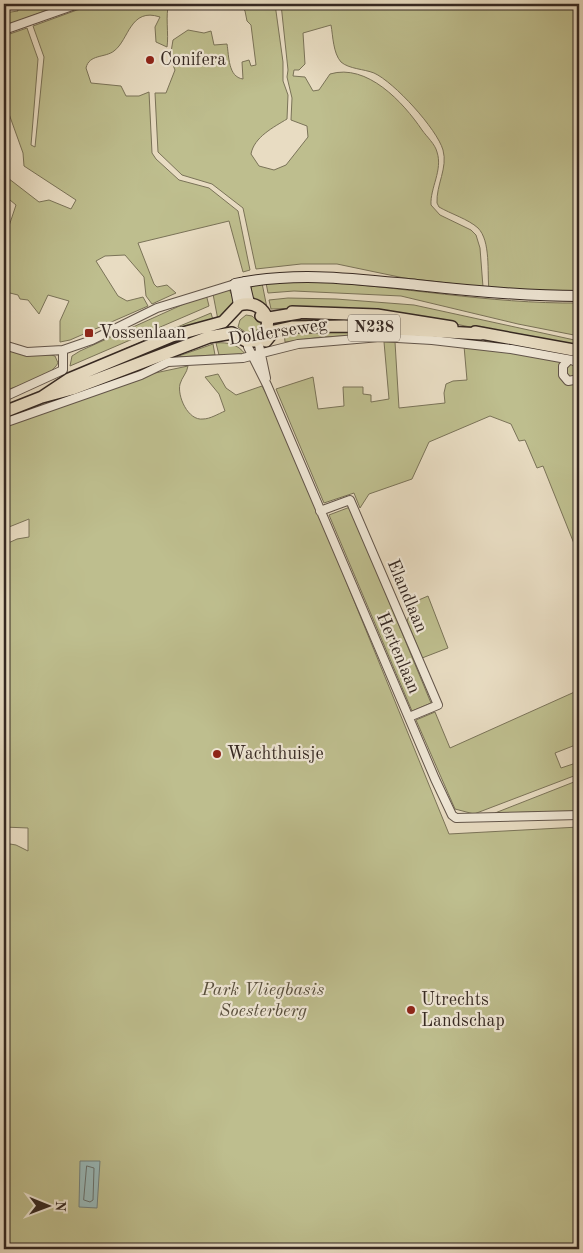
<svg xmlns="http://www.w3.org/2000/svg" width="583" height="1253" viewBox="0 0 583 1253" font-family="'Old Standard TT',serif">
  <rect width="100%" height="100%" fill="#e8dcc2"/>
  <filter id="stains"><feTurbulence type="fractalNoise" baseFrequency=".004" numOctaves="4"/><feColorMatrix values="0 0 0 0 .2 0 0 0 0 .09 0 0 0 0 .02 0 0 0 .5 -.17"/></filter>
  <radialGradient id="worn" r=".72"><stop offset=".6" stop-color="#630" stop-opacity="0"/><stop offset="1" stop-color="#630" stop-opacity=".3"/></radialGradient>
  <path fill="#bebe8e" stroke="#7a7358" d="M16,4H64L4,26V13L18,11Z
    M101,4H169C165,14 169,35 167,47L156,42L155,27L160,17C130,7 129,40 114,51C105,58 89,54 86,68L91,83L121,86L126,96H139L149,92L152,153L156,159L179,180L209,188L238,211L250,270L243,272L229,221L138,243L154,284L157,287L167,285L176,293L152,304L146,296L144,277L125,255L105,256L96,261L118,296L127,301L143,297L148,306L70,340L60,342V321L69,301L48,295L39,314L28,300L20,299L18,295L10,293L4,288V231L8,229L16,205L4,195V175L39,202L49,200L71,209L76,200L24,166L23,153L4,100V36L27,28L38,59L31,145L35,147L44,57L33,26L77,10Z
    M240,4H275L283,62V81L288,95L287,119C274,127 254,137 251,154L259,166L274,170L286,165L308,137L307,126L291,120L292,98L287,77L288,70L281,4H579V293L489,290C487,273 491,241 478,228C468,219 451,214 439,207L437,203C436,185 448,168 443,150C437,129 394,82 374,73C364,69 349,69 341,62C333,53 333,36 331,25L303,33L305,64L299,70H294L293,76L305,77L313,91L319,90L330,74C367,63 403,102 422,130C427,137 435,144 437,152C443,170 430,188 431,205L440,215L471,230L476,235L480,248L483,287L404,278L337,264H301L256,269L243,208L212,184L182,175L158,152L155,93H166L175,70L170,58L173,40L188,30L204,33L211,31L214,45L227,44C229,56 228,77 243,79L242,62L249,60L251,66L256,65L251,25L247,21L245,11Z
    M309,281C400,286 489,304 579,303V336L518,324L401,296L294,291L268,293L266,283Z
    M262,283L267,308L257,303L250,294L252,286Z
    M229,289L235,302L218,320L213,294Z
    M206,294L209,306L70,366L72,356L80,351Z
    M288,298L336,299L414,305L579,341V349L416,316L306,308L271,309L269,300Z
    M211,313L213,320L120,351Z
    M246,315L252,316L261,324L254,334H248L238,327L240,320Z
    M361,317L411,324L272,328V320Z
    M225,325L226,331L69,386L171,341Z
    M323,330L394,334L322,337L285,342L284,331Z
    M384,342H395L399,408L445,403L444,393L446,384L453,381L467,380L464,346L579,362V556L543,466L537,468L525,440L519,441L511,424L490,416L429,442L412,479L369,494L360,508L354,493L324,503L276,389L313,377L318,409L344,406L343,387H363V394L371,395V402L389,399Z
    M216,343C227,342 238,344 245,354L219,355Z
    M213,344L215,355L176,357Z
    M4,349L28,354L51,355L55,356L58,363C50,378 19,385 4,391Z
    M188,366C187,373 182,377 180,384C177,396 188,421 203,419C210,419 218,414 225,411L219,394L205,377L218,374L226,388L236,395L262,386L282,424L449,834L579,827V1249H4V843L16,845L28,851V828L4,827V545L17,539L29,537V519L4,529V427L155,373Z
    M350,507L431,703L412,711L329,515Z
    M428,596L448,648L422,658L407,621L414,602Z
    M579,690L578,744L555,753L561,768L579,762V774L474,814L455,809L416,720L435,712L450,748Z
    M579,780V811L495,813Z"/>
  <path fill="#99babb" stroke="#71807e" d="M80,1161H100L97,1208L79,1207Z"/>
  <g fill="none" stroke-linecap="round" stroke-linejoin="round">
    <path stroke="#67716e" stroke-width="1" d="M87,1166L94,1168L93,1200L90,1202L84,1200Z"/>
    <defs>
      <path id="street" d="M4,30L78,4
        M4,345L27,352L63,350L92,340L157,308L235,284
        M259,345L266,378
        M248,347L267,385L435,779L452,815L456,818L579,815
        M568,361L563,366V375L568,381L579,379
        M4,397L63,370V350
        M4,423L141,375L168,362L243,358L298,344L380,337L432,340L511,349L572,360L579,364
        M320,511L350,500L438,705L409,717"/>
      <path id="secondary" d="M244,282L249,303
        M239,305L235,284C296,271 356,279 417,285C471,291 525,296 579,296"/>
      <path id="primary" d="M292,312L377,315L452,327
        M261,316L269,318L299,313
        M475,332L579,351
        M266,341L274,331L292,327L344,326L481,334
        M4,412L42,397L72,389L209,337L232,333L246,341H255L266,332C272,313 257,300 239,305L223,322L172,336L69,379L42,397"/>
    </defs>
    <use href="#street" stroke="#62554a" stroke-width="10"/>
    <use href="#secondary" stroke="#352822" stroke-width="12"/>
    <use href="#primary" stroke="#352822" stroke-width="14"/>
    <use href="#street" stroke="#f0e8d7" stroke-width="8"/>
    <use href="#secondary" stroke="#f0e8d7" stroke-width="10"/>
    <use href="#primary" stroke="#e8dcc2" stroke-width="11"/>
  </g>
  <g fill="#8f2418" stroke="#f0e8d7" stroke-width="2">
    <circle cx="150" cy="60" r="5"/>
    <rect x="84" y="328" width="10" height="10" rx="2.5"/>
    <circle cx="217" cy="754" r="5"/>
    <circle cx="411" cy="1010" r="5"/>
  </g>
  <g text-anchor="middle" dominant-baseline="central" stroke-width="4.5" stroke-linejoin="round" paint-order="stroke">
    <rect fill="#f0e8d7" stroke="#6d6258" stroke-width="1" x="348" y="314.5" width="52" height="27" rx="4"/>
    <g font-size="16" font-weight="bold" fill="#352822">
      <text x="374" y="328">N238</text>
    </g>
    <g font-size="18" fill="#352822" stroke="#f0e8d7" text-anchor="start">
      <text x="160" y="60">Conifera</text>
      <text x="99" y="333">Vossenlaan</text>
      <text x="227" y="754">Wachthuisje</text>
      <text x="421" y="1000">Utrechts<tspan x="421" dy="21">Landschap</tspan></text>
    </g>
    <g font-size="18" fill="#352822" stroke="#f0e8d7">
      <text transform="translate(278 332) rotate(-9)">Dolderseweg</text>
      <text transform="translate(407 596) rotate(67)">Elandlaan</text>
      <text transform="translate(398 653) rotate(67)">Hertenlaan</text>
    </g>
    <g font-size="18" font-style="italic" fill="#574e3d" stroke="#f0e8d7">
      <text x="263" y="990">Park Vliegbasis<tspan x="263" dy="21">Soesterberg</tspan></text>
    </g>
  </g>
  <rect width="583" height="1253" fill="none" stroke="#e8dcc2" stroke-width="20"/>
  <rect x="5" y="5" width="573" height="1243" fill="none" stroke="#352822" stroke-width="2.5"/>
  <rect x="10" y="10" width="563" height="1233" fill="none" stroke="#352822"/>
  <g transform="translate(48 1206) rotate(91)" stroke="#f0e8d7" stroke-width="4" paint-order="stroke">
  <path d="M0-4L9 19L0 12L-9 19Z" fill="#352822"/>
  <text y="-8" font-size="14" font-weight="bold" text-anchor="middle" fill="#352822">N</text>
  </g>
  <rect width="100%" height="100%" filter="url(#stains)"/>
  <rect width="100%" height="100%" fill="url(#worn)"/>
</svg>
